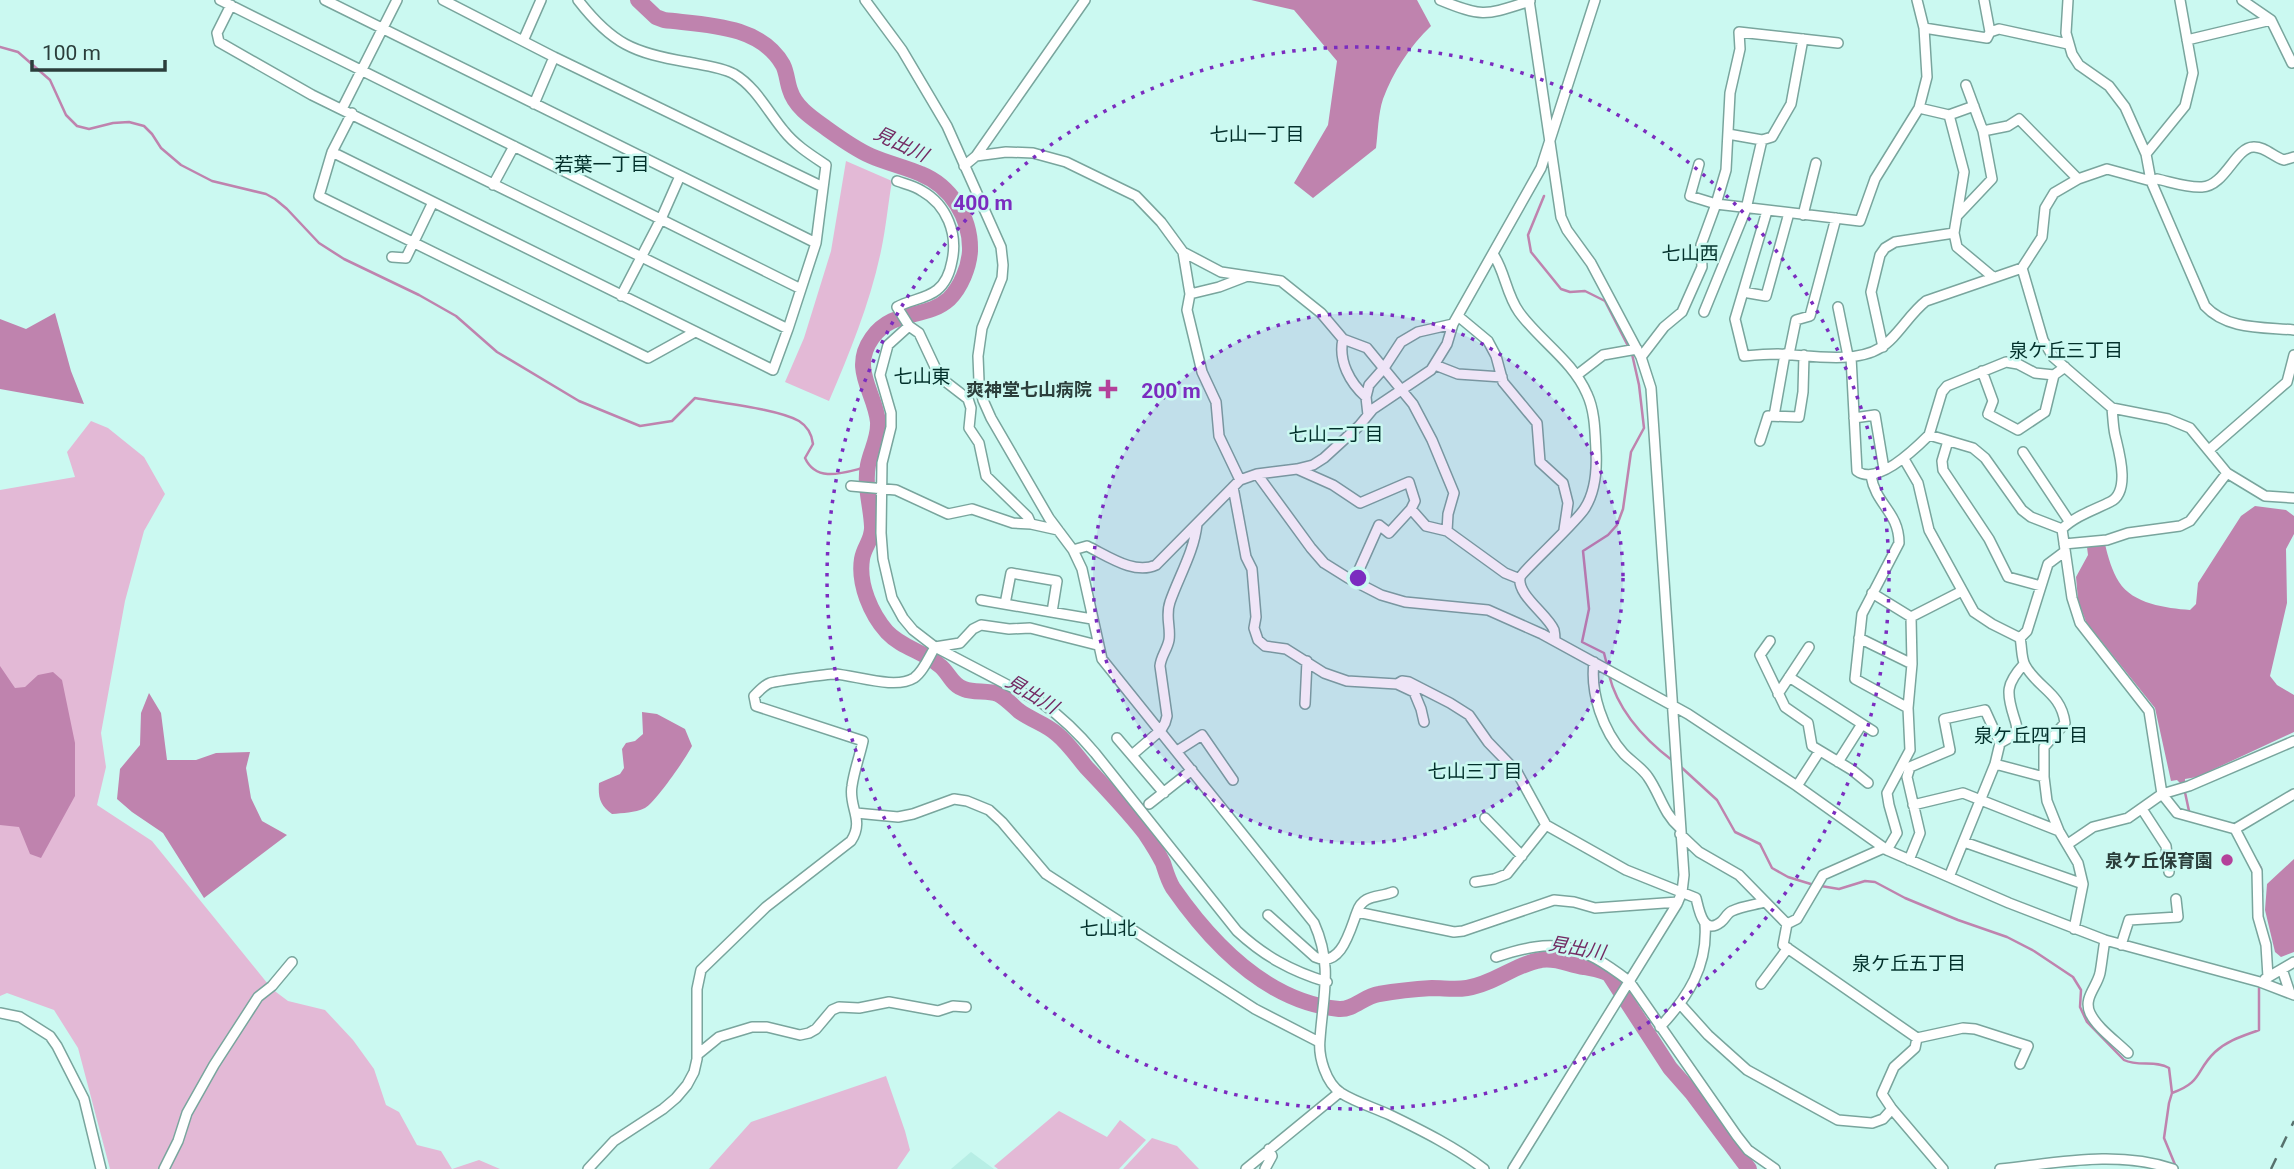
<svg xmlns="http://www.w3.org/2000/svg" width="2294" height="1169" viewBox="0 0 2294 1169" font-family="Roboto,'Noto Sans JP',sans-serif">
  <rect width="100%" height="100%" fill="#cbf9f1"/>
  <path fill="#b7eee5" d="M971,1152L994,1169H951Z"/>
  <path fill="#e3b9d6" d="M846,161L892,181C888,204 886,228 881,251C870,303 850,352 829,401L785,382L804,338L831,251Z
    M91,421L108,428L144,457L165,494L144,531L125,601L101,733L106,767L97,805L152,841L272,989L288,1001L325,1010L353,1040L374,1069L386,1105L399,1112L417,1145L441,1151L452,1169L479,1160L500,1169H110L78,1048L54,1010L7,993L0,996V490L75,477L67,452Z
    M886,1076L905,1131L910,1150L897,1169H709L751,1122Z
    M1059,1111L1107,1137L1120,1120L1146,1140L1119,1169H998L994,1166Z
    M1152,1138L1177,1146L1199,1169H1123Z"/>
  <path fill="#bf83ae" d="M1251,0H1417L1431,26C1410,46 1393,72 1383,99C1378,114 1378,133 1376,148L1313,198L1294,183L1328,125L1337,61L1294,10Z
    M55,313L71,371L84,404L0,389V319L26,329Z
    M2255,506L2286,510L2294,516V534L2286,549L2287,603L2270,676L2277,685L2294,695V732L2197,777L2185,779V782L2181,784L2177,780L2171,781L2155,708L2086,622L2078,600L2076,577L2088,555L2087,547L2105,544C2108,557 2112,571 2119,582C2133,604 2166,608 2190,610L2196,604L2198,583L2241,516Z
    M0,666L15,688L25,687L38,675L53,672L62,680L75,743V796L41,858L30,854L19,827L0,825Z
    M149,693L161,713L167,760H196L216,753L250,752L246,768L251,798L262,821L287,835L204,898L163,833L132,812L117,799L120,769L140,745L141,713Z
    M642,712L657,714L685,729L692,746C686,758 655,803 645,808C634,813 623,813 612,814C600,805 598,798 599,783L620,774L624,768L622,749L626,743L635,741L643,734Z
    M2294,859V952L2281,957L2275,952L2265,910L2267,884Z"/>
  <g fill="none" stroke-linecap="round" stroke-linejoin="round">
    <path stroke="#bf83ae" stroke-width="2.5" d="M0,47L18,52L50,80L66,115L77,126L89,129L113,123L129,122L144,126L152,134L161,148L181,165L212,181L266,194L275,199L287,209L319,243L344,259L419,295L456,316L497,352L579,401L640,426L672,421L695,398C721,403 778,409 799,421C807,426 812,435 813,444L805,458C817,484 845,472 867,467
      M1544,196L1528,235L1531,252L1561,289L1570,292L1585,291L1605,301L1629,348
      M1607,665L1604,653L1582,642L1589,609L1583,551L1608,535L1617,525L1623,509L1631,452L1644,428L1639,385L1632,354
      M1609,675C1618,711 1644,739 1673,761
      M1681,767L1717,800L1735,832L1760,844L1772,868L1788,877L1814,885
      M2183,783L2189,811
      M2257,861L2261,868L2262,892
      M1821,886L1839,889L1865,881L1875,882L1905,898L1958,920L2007,937L2034,951L2073,977L2081,990L2080,1007L2087,1022L2124,1060C2138,1067 2156,1060 2169,1068L2172,1093L2169,1103L2164,1138L2176,1167
      M2172,1093C2203,1082 2195,1071 2215,1052C2228,1040 2243,1036 2259,1030V988"/>
    <path stroke="#bf83ae" stroke-width="16" d="M638,0L656,17L664,20C704,25 760,24 783,65C787,73 787,82 790,90C795,107 812,118 826,128C840,138 855,149 871,156C887,163 905,167 921,174C951,186 971,218 970,251C969,267 961,287 949,299C926,320 893,308 872,338C850,369 875,392 878,422C879,438 871,450 868,465C864,486 871,505 872,526C873,540 864,546 862,559C858,584 871,614 887,632C902,648 923,651 939,665C949,672 951,685 964,689C974,693 988,690 998,694C1006,698 1013,706 1019,711C1031,720 1046,724 1057,734C1068,743 1077,756 1086,767C1106,788 1127,810 1145,833C1151,842 1158,853 1163,863C1166,872 1168,880 1173,888C1212,944 1267,1002 1339,1009C1354,1010 1364,996 1379,994C1396,991 1415,989 1432,988C1444,988 1455,990 1467,988C1494,984 1515,964 1541,960C1556,957 1569,965 1584,967C1594,969 1600,969 1609,974L1670,1068L1692,1093L1749,1169"/>
    <defs>
      <path id="minor" d="M220,0L801,289
        M325,0L816,243
        M443,0L554,57L823,187
        M865,0L902,50L947,126L1001,247L1003,265L1002,278L982,328L978,356L979,381L983,400L991,418L1049,518L1073,550L1082,569L1102,659L1314,923C1333,965 1323,996 1320,1039C1318,1057 1326,1083 1341,1093C1355,1102 1375,1108 1390,1115C1423,1131 1455,1147 1484,1169
        M1440,0C1484,18 1486,15 1530,1
        M1984,0L1990,32
        M2068,0L2066,33L2072,54L2079,65L2109,86L2125,107L2146,154L2151,181L2205,306C2227,330 2263,327 2294,330
        M2242,0L2271,20L2292,63
        M231,5L217,33L219,42L312,95L788,329
        M1924,28L1987,38L1990,32L1999,29L2068,44
        M2187,40L2271,20
        M523,41L541,0
        M534,104L554,57
        M1919,108L1949,115L1964,172L1954,233L1957,247L1993,277
        M342,109L397,0
        M352,113L332,152L319,196L648,358L695,332
        M1949,115L1974,106
        M1983,131L2008,126L2019,119L2078,179
        M1728,134L1762,140L1772,137L1791,104L1803,39
        M332,152L773,370L788,329L816,243L826,165C811,155 795,145 784,131C768,112 756,87 734,74C721,67 702,65 687,62C634,53 612,44 578,0
        M2146,154L2185,106L2193,73L2180,0
        M976,156L1006,152L1033,153L1066,162L1136,196L1161,222L1183,252L1190,294L1187,310L1202,372L1216,402L1219,436L1240,480
        M2294,157L2284,160C2274,157 2264,146 2253,147C2235,148 2225,186 2202,187C2188,188 2171,182 2157,179L2151,181L2107,169L2078,179L2054,193L2045,208L2042,237L2022,268L2043,340L2053,357L2112,408L2168,419L2190,428L2227,473L2265,496L2294,498
        M1699,164L1690,196L1716,204L1726,170L1730,93L1740,49L1739,32L1838,43
        M964,166L976,156L1085,0
        M897,181C905,184 915,186 922,191C947,205 958,234 952,261C950,272 946,283 937,290C926,299 909,300 897,307L909,326L919,333L935,367L946,382L968,399L971,408L969,428L979,443L986,476L1028,517L1031,524
        M493,185L514,146
        M1767,211L1735,319L1744,356C1755,355 1766,354 1777,354C1807,355 1855,364 1880,348C1897,338 1909,314 1926,301L2022,268
        M1803,215L1816,163
        M1958,215L1992,179L1983,131L1966,85
        M1183,252L1221,272L1281,281L1321,313L1343,339L1367,348L1413,404L1432,440L1454,493L1448,514L1447,531
        M1493,254C1505,271 1506,294 1519,312C1539,340 1573,361 1587,394C1595,411 1595,432 1596,451C1597,470 1595,492 1585,508C1577,522 1521,572 1520,578C1517,595 1548,615 1554,630C1555,634 1555,637 1555,641
        M392,257L406,258L433,202
        M1743,292L1766,296L1789,213
        M1190,294L1219,287L1245,277
        M621,296L661,219L680,176
        M1838,307L1848,356
        M1704,312L1746,209L1762,140
        M1458,316L1488,341L1496,356L1503,382L1537,423L1540,462L1563,483L1568,503L1564,530
        M909,326L888,345L880,375L891,413V427L882,463L881,533L883,559L892,598L903,618L913,630L935,647L1042,703C1063,718 1079,734 1095,753L1237,931C1264,956 1291,971 1327,982
        M1343,339C1338,361 1350,383 1366,397
        M1883,347L1871,292L1880,255L1885,248L1895,242L1954,233
        M1789,354L1796,320L1810,316L1836,218
        M1641,357L1664,327L1682,312L1702,267L1701,245L1716,204L1860,221L1875,179L1919,108L1927,77L1924,28L1917,0
        M1851,357L1857,471C1877,486 1915,449 1929,435L1973,448L1985,458L2022,510L2031,517L2062,529C2075,516 2094,510 2110,502C2131,492 2119,452 2115,435C2113,426 2113,417 2112,408
        M1435,365L1458,374L1502,377
        M1982,371L1993,401L1988,414L2018,430L2045,412L2054,375
        M1577,375L1603,355L1637,349
        M1368,415L1366,397L1369,385L1384,368L1401,342L1418,332L1453,324
        M1774,416L1785,354
        M1854,418L1875,415L1884,469
        M1929,435L1942,392L1947,386L2006,362L2018,364L2035,373L2054,375L2065,367
        M1760,441L1768,416L1799,417L1803,392L1804,355
        M1948,441L1942,461L1943,470L1989,539L2008,577L2041,586
        M2209,450L2287,382L2294,355
        M2023,452L2069,521
        M1904,459L1918,483L1929,530L1974,612L1992,624L2020,638C2022,646 2021,658 2025,665C2037,688 2061,692 2065,723L2044,747V777L2047,801L2059,831L2078,863L2083,884L2074,929
        M1297,469L1333,485L1360,503L1409,482L1415,501L1411,509
        M1257,474L1311,548L1324,563L1348,578L1381,595L1405,602L1488,610L1542,634L1688,714L1797,786L1887,850L2009,903L2105,940L2260,982L2294,995
        M1871,476C1876,505 1899,512 1899,543L1862,614L1855,679L1908,708
        M851,486L896,490L948,514L972,509L1013,523L1031,524L1058,530
        M1233,487L1246,557L1252,569L1256,617L1254,628L1258,640L1265,646L1286,649L1324,673L1347,681L1397,684L1414,692L1421,709L1424,722
        M2062,529L2072,598L2080,623L2149,711L2162,794L2177,813L2235,829L2257,871L2258,917L2266,945L2268,977
        M2064,544L2107,540L2128,533L2180,526L2190,521L2227,473
        M1073,550L1087,546C1108,556 1134,575 1156,565L1240,480L1257,474L1297,469L1313,465L1324,458L1359,426L1373,409L1431,370L1447,344L1453,324L1541,168L1595,0
        M1354,581L1379,525L1389,533L1411,509L1426,526L1447,531L1505,573L1520,579
        M1872,593L1911,617L1962,591
        M981,600L1092,619
        M1005,604L1011,573L1057,581L1052,612
        M1859,638L1912,664
        M2020,638L2027,631L2048,564L2064,552
        M1770,641L1760,655L1785,707L1808,723L1812,746L1852,770L1868,783
        M1594,662C1590,693 1603,731 1624,754C1632,762 1642,768 1648,777C1660,794 1663,813 1680,828
        M1789,677L1873,731
        M1397,684L1402,681L1409,682L1450,703L1469,715L1488,742L1517,772L1546,825L1626,870L1696,898C1699,910 1703,936 1721,922C1725,919 1727,913 1732,911C1742,906 1754,905 1765,902
        M1778,694L1809,647
        M1305,704L1307,661
        M1117,738L1164,793
        M2000,743L2016,734C2018,727 2016,724 2014,717C2006,692 2006,684 2024,664
        M1177,751L1202,735L1233,780
        M1132,755L1161,730L1165,723L1167,716L1160,666C1161,656 1167,650 1169,640C1171,627 1165,616 1170,602C1179,576 1194,552 1197,524
        M1838,762L1862,724
        M1995,764L2044,777
        M1797,786L1819,752
        M1149,804L1192,770
        M1913,805L1963,793L2059,831
        M2142,809L2166,846L2169,872
        M856,813L898,817L913,814L954,799L967,801L989,810L1002,822L1046,874L1255,1009L1319,1042
        M1485,818L1522,856
        M2235,829L2294,794
        M1680,834L1699,852L1739,875L1787,924
        M1964,842L2083,884
        M2068,844L2093,827L2128,818L2162,794L2189,786L2294,741
        M1884,848L1823,875L1797,919L1787,924L1783,945L1917,1038L1963,1028L1975,1029L2028,1046L2020,1064
        M1887,850L1897,833L1889,805L1887,793L1910,750L1908,708L1912,664L1911,617
        M1909,860L1920,833L1907,777L1910,767L1950,750L1944,719L1985,710L2000,743L1995,764L1949,877
        M1475,882L1494,879L1507,874L1546,825
        M1357,912C1363,894 1378,898 1393,892
        M1268,915L1315,957C1341,969 1350,930 1357,912L1454,932L1463,931L1554,900L1574,902L1595,908L1678,902
        M2105,940C2103,951 2102,962 2100,973C2097,987 2083,998 2090,1013C2097,1028 2116,1041 2128,1053
        M2121,945L2129,920L2178,917L2176,899
        M1496,957C1556,937 1579,943 1629,981L1737,1136L1748,1150L1775,1169
        M2282,969L2290,993
        M2265,979L2294,962
        M1761,984L1788,948
        M1681,1005L1708,1035L1747,1070L1838,1120L1872,1123L1883,1119L1892,1109
        M0,1013L20,1017L50,1036L57,1046L84,1099L101,1169
        M1660,1027C1688,997 1708,966 1705,924
        M1917,1038L1915,1048L1894,1067L1882,1094L1892,1109L1943,1169
        M697,1055L719,1037L752,1027H767L800,1035L809,1033L816,1029L832,1010L839,1007L859,1008L889,1002L938,1011L953,1006L966,1007
        M164,1169L178,1141L187,1113L214,1065L258,997L272,986L292,962
        M588,1169L614,1141L663,1109L676,1098L687,1085L694,1072L697,1059V989L701,970L766,907L851,841C865,820 848,807 852,786C854,771 860,755 863,741L756,706L754,696C759,691 764,685 770,683C775,681 829,674 834,674C855,675 895,690 914,678C923,672 929,657 935,647L960,643L973,629L981,625L1009,629L1030,628L1097,645
        M1246,1169L1340,1092
        M1265,1169L1272,1156L1269,1149
        M1513,1169L1677,904L1682,892L1684,875L1651,388L1641,357L1591,263L1567,230L1561,217L1529,0
        M2000,1169C2057,1163 2117,1150 2173,1169"/>
    </defs>
    <use href="#minor" stroke="#79a59d" stroke-width="12"/>
    <use href="#minor" stroke="#fff" stroke-width="9"/>
    <path stroke="#57716d" stroke-width="2.5" stroke-dasharray="12 12" stroke-linecap="butt" d="M2271,1169L2294,1121"/>
  </g>
  <circle cx="1358" cy="578" r="265" fill="#7b2cbf" fill-opacity=".12"/>
  <g fill="none" stroke="#7b2cbf" stroke-width="3.5" stroke-dasharray="3.5 7">
    <circle cx="1358" cy="578" r="265"/>
    <circle cx="1358" cy="578" r="531"/>
  </g>
  <g fill="#b4419a" stroke="#cbf9f1" stroke-width="2.5">
    <path d="M1104.5 378.5h7v7h7v7h-7v7h-7v-7h-7v-7h7z"/>
    <circle cx="2227" cy="860" r="7"/>
  </g>
  <g text-anchor="middle" dominant-baseline="central" stroke-width="5" stroke-linejoin="round" paint-order="stroke">
    <g font-size="18" font-weight="bold" fill="#2b3e3b" stroke="#cbf9f1" text-anchor="end">
      <text x="1092" y="389">爽神堂七山病院</text>
      <text x="2213" y="860">泉ケ丘保育園</text>
    </g>
    <g font-size="19" fill="#02302b" stroke="#cbf9f1">
      <text x="1257" y="134">七山一丁目</text>
      <text x="602" y="164">若葉一丁目</text>
      <text x="1690" y="253">七山西</text>
      <text x="2066" y="350">泉ケ丘三丁目</text>
      <text x="922" y="376">七山東</text>
      <text x="1336" y="434">七山二丁目</text>
      <text x="2031" y="735">泉ケ丘四丁目</text>
      <text x="1475" y="771">七山三丁目</text>
      <text x="1108" y="928">七山北</text>
      <text x="1909" y="963">泉ケ丘五丁目</text>
    </g>
    <g font-size="19" font-style="italic" fill="#732b63" stroke="#cbf9f1">
      <text transform="translate(901 144) rotate(25)">見出川</text>
      <text transform="translate(1032 694) rotate(31)">見出川</text>
      <text transform="translate(1577 948) rotate(10)">見出川</text>
    </g>
  </g>
  <circle cx="1358" cy="578" r="10" fill="#7b2cbf" stroke="#cbf9f1" stroke-width="3.5"/>
  <g font-size="21" text-anchor="middle" font-weight="bold" fill="#7b2cbf" stroke="#cbf9f1" stroke-width="5" stroke-linejoin="round" paint-order="stroke">
    <text x="983" y="210">400 m</text>
    <text x="1171" y="398">200 m</text>
  </g>
  <path d="M32 60v10h133v-10" fill="none" stroke="#2b3e3b" stroke-width="3.5"/>
  <text x="42" y="60" font-size="21" fill="#2b3e3b" stroke="#cbf9f1" stroke-width="5" paint-order="stroke">100 m</text>
</svg>
